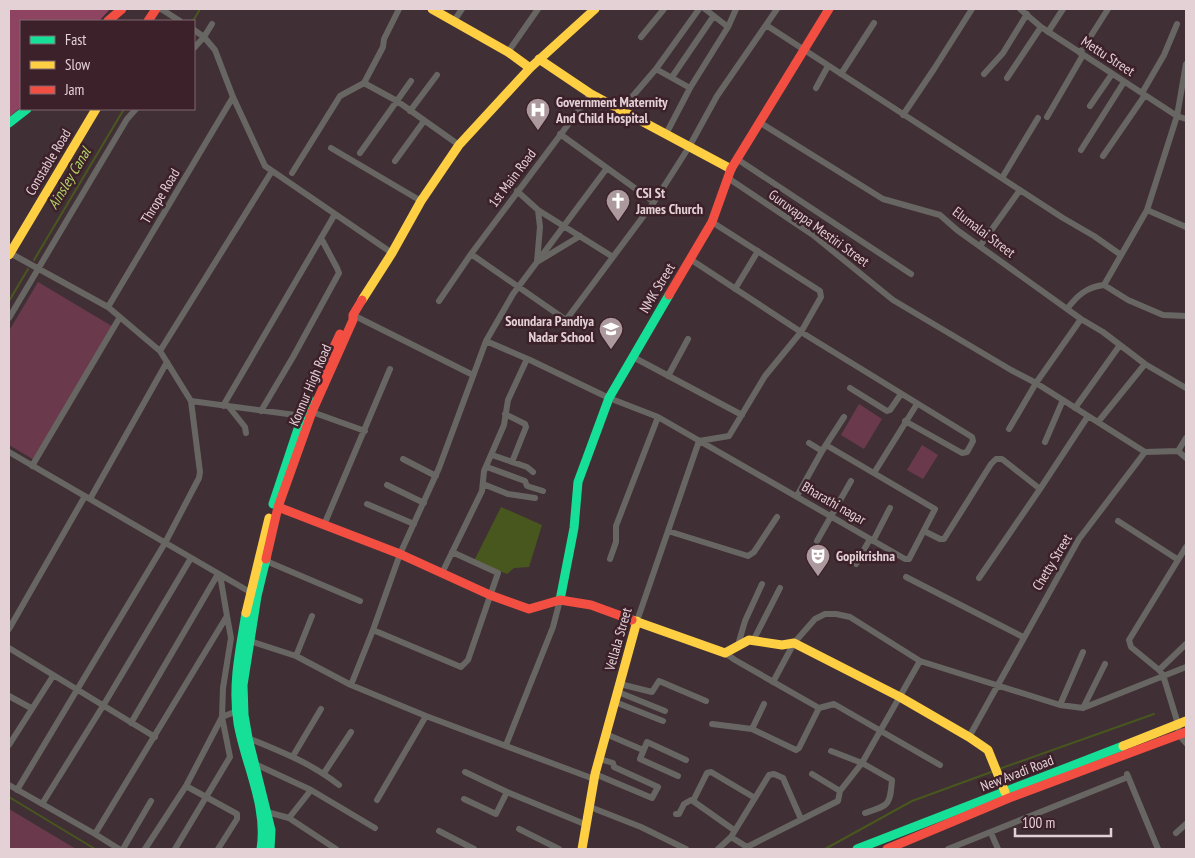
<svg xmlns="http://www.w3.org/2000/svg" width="1195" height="858" viewBox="0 0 1195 858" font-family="'PT Sans Narrow',sans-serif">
  <rect width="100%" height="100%" fill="#403036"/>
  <path fill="#6a3a4c" d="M38,282L115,328L36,461L9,445V331Z
    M859,404L882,419L864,449L841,435Z
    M922,445L938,455L923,479L907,470Z
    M9,809L76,849H9Z"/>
  <path fill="#8e4460" d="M9,9H110L99,21H21V107L9,117Z"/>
  <path fill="#48571d" d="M501,507L542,525L529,567L514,568L507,574L474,561Z"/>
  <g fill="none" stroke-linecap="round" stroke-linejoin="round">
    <path stroke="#48571d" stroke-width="2" d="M193,21L200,9
      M34,260L124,109
      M9,301L28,269
      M999,769L1154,714
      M9,797L95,849
      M825,849L912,801L994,771"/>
    <path stroke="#686663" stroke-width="6" d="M161,9L180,21
      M705,9L728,27
      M1020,9L1041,27L1177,116L1186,119
      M454,21L462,9
      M766,25L1063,218L1094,236L1121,255
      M194,30L204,37L215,50L233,97L265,166L392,253
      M1048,32L1063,9
      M641,37L664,9
      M194,48L204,37L212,24
      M508,52L538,9
      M1080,53L1108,9
      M656,69L690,88
      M841,74L874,23
      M984,74L1003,53L1027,14
      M672,77L713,17
      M1007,78L1041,27
      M364,83L397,101L459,145
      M816,88L828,66
      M1142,93L1164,55L1177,24
      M1090,106L1112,74
      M410,111L437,75
      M620,111L656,69L699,9
      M903,115L934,69L972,9
      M1047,117L1083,55
      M759,122L883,199L940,215L957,230L1081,319L1103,332L1145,364L1186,388
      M560,134L654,202
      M666,134L690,88L728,27L736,9
      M331,148L421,201
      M1081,150L1124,82
      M360,153L411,81
      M1103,156L1145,95
      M737,159L911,274
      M395,161L424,121
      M292,173L340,96L364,83L383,47L384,39L399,9
      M728,178L813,235L893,300L1011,370L1036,383L1145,452
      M1002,178L1038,118
      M538,210L613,257
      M1147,210L1186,227
      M580,236L537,262L607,168
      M980,246L1020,190
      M10,253L108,307L160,351L191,401L303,416
      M471,254L566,320L654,202L689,147L717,96L777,9
      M690,259L801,332L972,437L973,441L967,452L962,453L905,421
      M1104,285L1147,210L1177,116L1186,64
      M735,289L758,251
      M439,301L471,254L591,94
      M108,307L233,97
      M1067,309C1077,296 1086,287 1104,285L1128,300L1163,315L1186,316
      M353,315L473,375
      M9,318L127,119L136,109
      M486,341L530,360L609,398L658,417L905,559H909L935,509L826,445
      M160,351L272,171
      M633,357L742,415
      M668,376L688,339
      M850,388L887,411L890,410L901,394
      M223,406L335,214
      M229,407L245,427L246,433
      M1075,408L1120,345
      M261,411L293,357L339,273L337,268L321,238
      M312,412L365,431
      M505,414L525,424L526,427L512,462
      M1098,422L1145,364
      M1009,429L1036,383L1081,319
      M699,441L729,436L765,376L801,332L821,297L820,291L712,222
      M1045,442L1063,400
      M809,443L822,451
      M1178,451L1186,458
      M9,452L250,592
      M492,455L527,467L533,472
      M403,459L436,476
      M32,466L120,317
      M487,467L525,481L527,486L543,491
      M874,473L917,404
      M483,484L508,494L535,498
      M387,485L424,503
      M797,496L822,451L844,417
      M90,499L167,362
      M367,504L414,524
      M1118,521L1177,559
      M324,525L390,369
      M668,531L748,556L754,552L777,517
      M924,531L940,539H944L991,464L996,459H1002L1040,489
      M817,541L851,481
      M873,541L890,508
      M1186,547L1129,640L1131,647L1159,670L1163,675L1178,724L1179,735L1186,743
      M610,559L616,542V526L658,417
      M266,561L360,601
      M856,564L870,539
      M442,573L482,491L484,471L504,425L508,400L527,359
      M906,577L1023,637
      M979,578L1040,489L1088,416
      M637,621L699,441
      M9,629L85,496
      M373,630L461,667L468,660L498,573L452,552
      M250,641L296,656L351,685L426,716L594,779
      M753,641L780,588
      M738,645L745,621L762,584
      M9,648L155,737
      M725,653L735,660L819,708L834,704L940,765
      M296,656L312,616
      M1159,670L1186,644
      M773,682L794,643L815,619L825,614H836L850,617L920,661L1060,705L1083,708L1186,667
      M620,684L652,692L659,681L706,701
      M351,685L373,630L400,554L439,468L486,341L513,294L537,262L540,227L538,210L517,191
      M618,692L665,711
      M9,696L31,708
      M615,702L663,721
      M1060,705L1083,652
      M1083,708L1105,664
      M131,723L218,574
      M712,724L752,729L796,750L799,748L819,708
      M752,729L764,704
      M606,734L643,750
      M969,737L1079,539L1145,452L1178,451L1186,438
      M248,738C280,751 311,763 339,785
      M9,745L53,676
      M506,745L553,627L560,600
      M831,751L862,763L892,780C890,806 889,805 865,813
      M293,756L321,709
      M255,764L311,790L375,828
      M465,772L507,792L587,825
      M324,773L351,732
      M595,774L652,798L658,787L614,767L613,763L600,759
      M812,774L840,791
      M1127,774L1158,849
      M678,776L640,759L647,742L686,760
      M9,785L95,834
      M186,786L237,814V819L218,849
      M17,790L165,543L199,478L200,472L191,401
      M464,799L496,814L507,792
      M377,800L426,716
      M693,801L734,830
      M42,804L103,706L191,558
      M590,807L641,827L686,849
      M267,812L289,818L336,849
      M676,814H679L684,804L691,800L693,801L707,773L711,772L755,798
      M289,818L311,790
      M519,829L559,849
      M439,831L474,849
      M991,833L998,849
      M1176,833L1186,824
      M731,837L747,847L748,849
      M747,847L838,801L840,791L862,763L920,661
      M119,849L95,834L227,616L220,575
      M123,849L151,801
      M145,849L186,786L222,717L237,711
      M175,849L230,757L222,717L223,688L231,638L227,616
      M718,849L731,837L766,780L769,775L774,774L783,778L801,819
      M948,849L1128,777"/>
    <path stroke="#16e098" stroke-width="9" d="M9,123L27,109
      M273,504L299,426L310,400
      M266,559L257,596L243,685L244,715L248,738L271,830L270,849
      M560,600L574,528L578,482L609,398L669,295
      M246,613C240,650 232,685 238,723C245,764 268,806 261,849
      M857,849L1123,746"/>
    <path stroke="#ffcf43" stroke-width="9" d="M432,9L508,52L530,68
      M539,59L591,94L731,169
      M9,255L96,109
      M362,300L392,253L421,201L459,145L530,68L595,9
      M246,613L269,518
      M632,620L725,653L749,640L782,645L794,643L900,697L969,737L988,750L1005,792
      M1123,746L1186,721
      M582,849L595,774L637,621"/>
    <path stroke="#f24e42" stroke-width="9" d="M108,21L122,9
      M148,21L156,9
      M669,295L712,222L731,169L829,9
      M320,377L340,334
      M278,507L400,554L490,595L529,609L560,600L591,605L632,620
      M266,559L278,507L312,412L353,320V315L362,300
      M887,849L1009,798L1186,732"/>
  </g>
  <defs>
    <symbol id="hospital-pin" viewBox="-11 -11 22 30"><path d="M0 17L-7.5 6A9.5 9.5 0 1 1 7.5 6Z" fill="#ab999e" stroke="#3c202a"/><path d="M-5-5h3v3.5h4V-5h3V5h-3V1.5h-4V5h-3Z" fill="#fff"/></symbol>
    <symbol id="church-pin" viewBox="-11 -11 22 30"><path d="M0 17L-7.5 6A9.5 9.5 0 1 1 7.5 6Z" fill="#ab999e" stroke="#3c202a"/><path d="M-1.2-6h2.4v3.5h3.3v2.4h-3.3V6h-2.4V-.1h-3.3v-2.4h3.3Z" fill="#fff"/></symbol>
    <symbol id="school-pin" viewBox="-11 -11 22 30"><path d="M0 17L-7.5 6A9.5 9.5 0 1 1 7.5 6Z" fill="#ab999e" stroke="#3c202a"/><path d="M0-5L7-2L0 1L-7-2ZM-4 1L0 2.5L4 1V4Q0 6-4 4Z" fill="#fff"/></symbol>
    <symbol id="theatre-pin" viewBox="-11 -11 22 30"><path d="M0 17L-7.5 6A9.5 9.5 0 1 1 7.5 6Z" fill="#ab999e" stroke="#3c202a"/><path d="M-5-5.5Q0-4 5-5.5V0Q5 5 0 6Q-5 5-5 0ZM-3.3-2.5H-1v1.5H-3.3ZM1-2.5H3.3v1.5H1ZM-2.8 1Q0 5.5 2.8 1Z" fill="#fff"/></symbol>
  </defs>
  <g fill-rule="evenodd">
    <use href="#hospital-pin" x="524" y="96" width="28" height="38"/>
    <use href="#church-pin" x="604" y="187" width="28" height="38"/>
    <use href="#school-pin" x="597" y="315" width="28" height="38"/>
    <use href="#theatre-pin" x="804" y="542" width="28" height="38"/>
  </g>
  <g text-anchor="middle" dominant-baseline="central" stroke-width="5" stroke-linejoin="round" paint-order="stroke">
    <g font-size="14" fill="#e4d1d6" stroke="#3c202a">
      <text transform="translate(1108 56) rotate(33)">Mettu Street</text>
      <text transform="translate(48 162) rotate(-59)">Constable Road</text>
      <text transform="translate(512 178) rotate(-53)">1st Main Road</text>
      <text transform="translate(160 196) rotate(-59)">Thrope Road</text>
      <text transform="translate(819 228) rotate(36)">Guruvappa Mestiri Street</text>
      <text transform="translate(984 232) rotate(37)">Elumalai Street</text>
      <text transform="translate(657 288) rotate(-59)">NMK Street</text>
      <text transform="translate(310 385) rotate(-67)">Konnur High Road</text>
      <text transform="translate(834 503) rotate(30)">Bharathi nagar</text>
      <text transform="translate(1052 562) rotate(-59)">Chetty Street</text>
      <text transform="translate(618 639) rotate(-74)">Vellala Street</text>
      <text transform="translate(1017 773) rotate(-21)">New Avadi Road</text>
    </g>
    <g font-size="14" font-weight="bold" fill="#e4d1d6" stroke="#3c202a" text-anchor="start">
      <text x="556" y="102">Government Maternity<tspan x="556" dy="16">And Child Hospital</tspan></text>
      <text x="636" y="193">CSI St<tspan x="636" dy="16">James Church</tspan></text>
      <text x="594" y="321" text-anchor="end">Soundara Pandiya<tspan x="594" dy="16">Nadar School</tspan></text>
      <text x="836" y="556">Gopikrishna</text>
    </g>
    <g font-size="15" font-style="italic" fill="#b1d362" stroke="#3c202a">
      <text transform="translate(69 178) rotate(-59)">Ainsley Canal</text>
    </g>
  </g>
  <rect width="1195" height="858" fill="none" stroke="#e4d1d6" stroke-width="20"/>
  <rect x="20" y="20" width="175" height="90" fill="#3c202a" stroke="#7f676f"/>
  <rect x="30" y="36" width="25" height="8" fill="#16e098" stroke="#7f676f"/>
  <text x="65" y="45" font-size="15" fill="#e4d1d6">Fast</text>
  <rect x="30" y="61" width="25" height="8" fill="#ffcf43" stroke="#7f676f"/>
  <text x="65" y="70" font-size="15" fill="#e4d1d6">Slow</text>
  <rect x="30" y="86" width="25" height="8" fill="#f24e42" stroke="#7f676f"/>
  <text x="65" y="95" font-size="15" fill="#e4d1d6">Jam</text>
  <path d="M1015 828v8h96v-8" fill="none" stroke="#e4d1d6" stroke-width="2.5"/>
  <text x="1022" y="828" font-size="15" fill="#e4d1d6" stroke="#3c202a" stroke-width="4" paint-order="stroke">100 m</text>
</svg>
